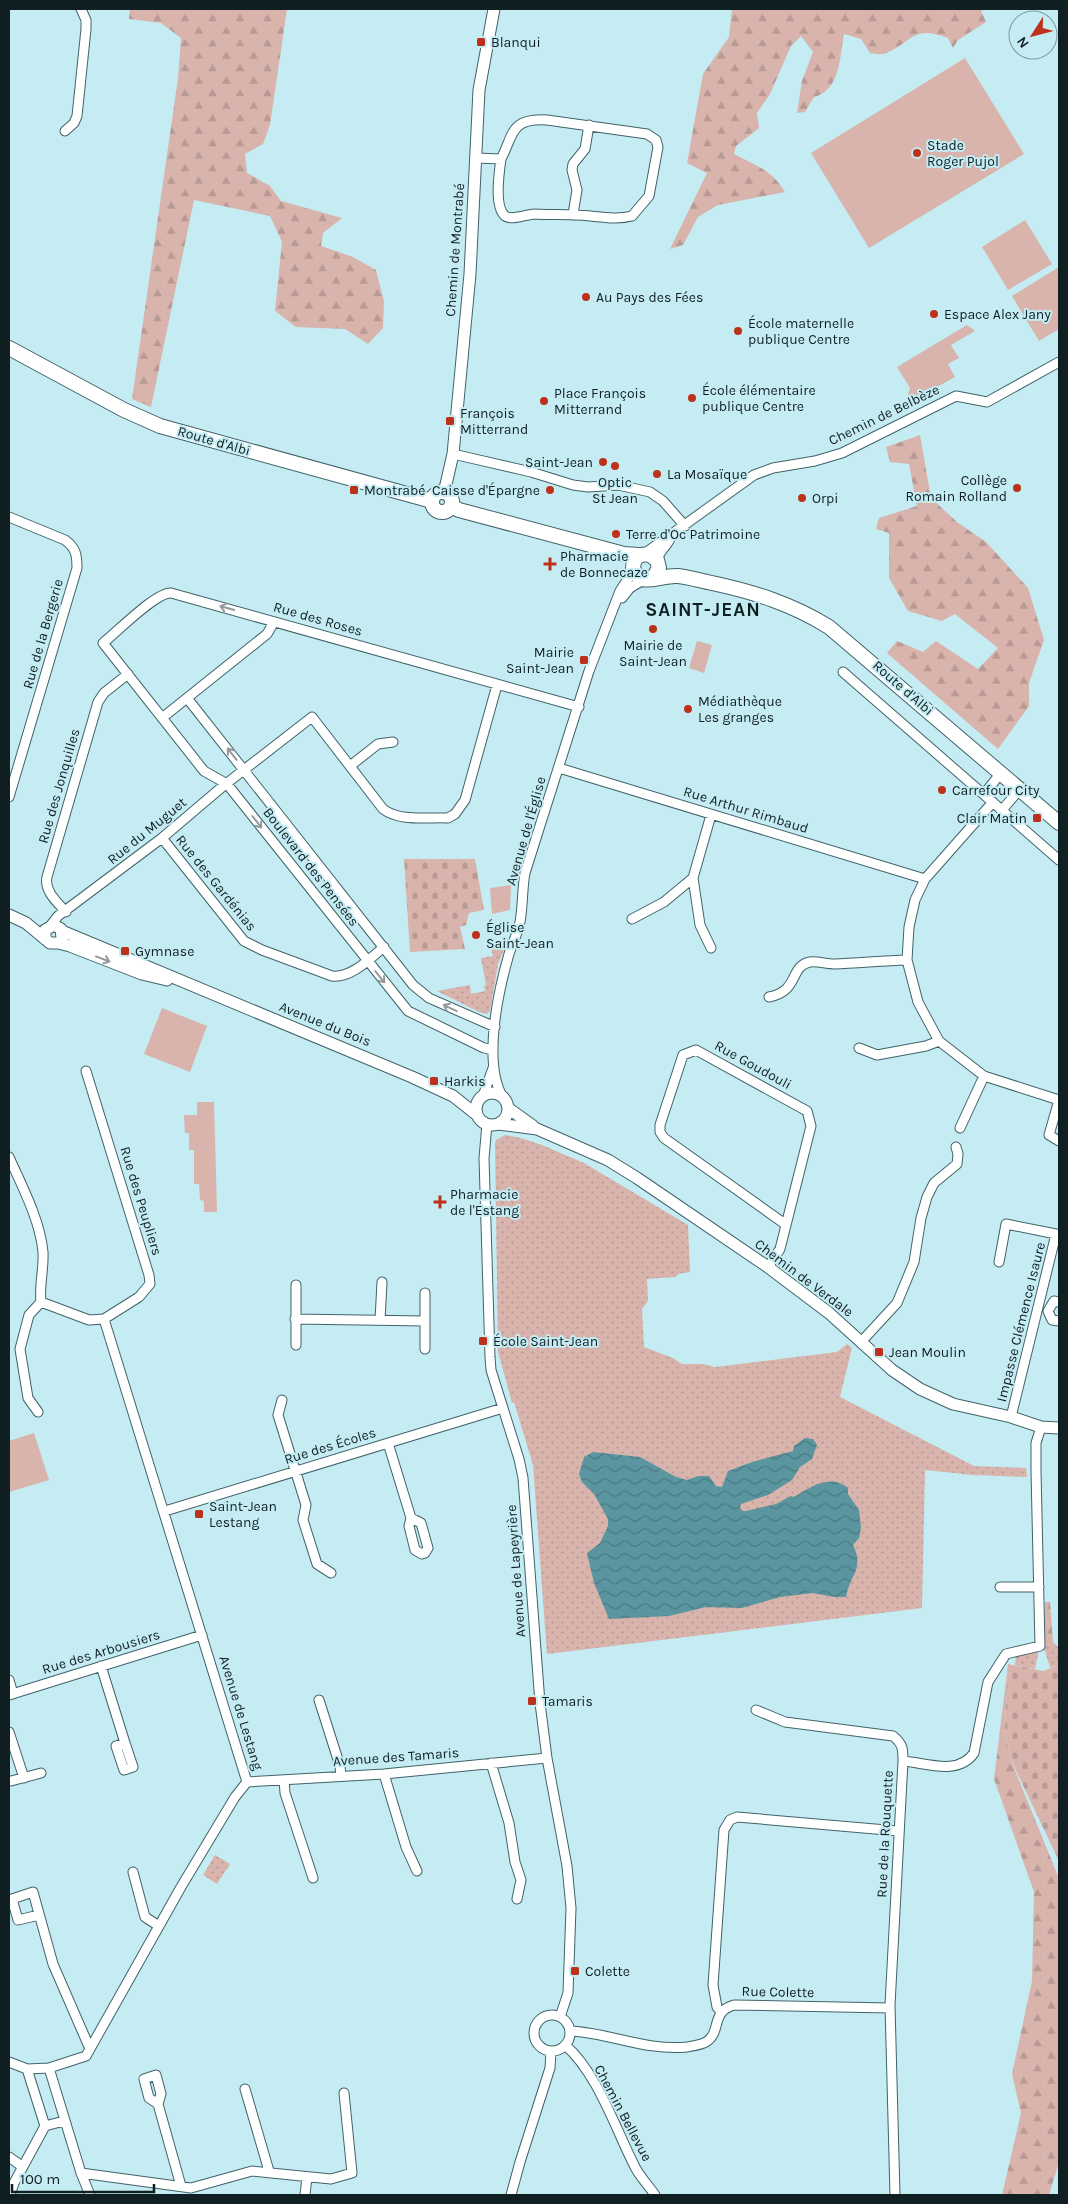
<svg xmlns="http://www.w3.org/2000/svg" width="1068" height="2204" viewBox="0 0 1068 2204" font-family="Karla,sans-serif">
  <defs>
    <pattern id="forest-firs" width="22" height="20" patternUnits="userSpaceOnUse" patternTransform="scale(1.25)"><rect width="22" height="20" fill="#d8b4ac"/><path d="M5 1l3.5 6h-7zM16 11l3.5 6h-7z" fill="#b89a94"/></pattern>
    <pattern id="cemetery-stones" width="16" height="16" patternUnits="userSpaceOnUse" patternTransform="scale(1.25)"><rect width="16" height="16" fill="#d8b4ac"/><path d="M2 7V4a2 2 0 0 1 4 0v3zM10 15v-3a2 2 0 0 1 4 0v3z" fill="#b89a94"/></pattern>
    <pattern id="park-dots" width="8" height="8" patternUnits="userSpaceOnUse" patternTransform="scale(1.25)"><rect width="8" height="8" fill="#d8b4ac"/><path d="M2 2h.1M6 6h.1" fill="none" stroke="#b89a94" stroke-width="1.8" stroke-linecap="round"/></pattern>
    <pattern id="water-waves" width="16" height="10" patternUnits="userSpaceOnUse" patternTransform="scale(1.25)"><rect width="16" height="10" fill="#5b96a0"/><path d="M0 5q4-4 8 0t8 0" fill="none" stroke="#4a7a82"/></pattern>
  </defs>
  <rect width="100%" height="100%" fill="#c5ecf3"/>
  <path fill="#d8b4ac" d="M965,58L1024,154L869,248L811,153Z
    M1025,220L1052,264L1008,290L982,247Z
    M1059,267V329L1039,341L1012,296Z
    M967,325L975,331L951,345L959,358L948,364L955,377L912,401L908,395L910,388L897,367Z
    M697,641L712,645L704,673L689,668Z
    M511,885L510,910L492,914L490,888Z
    M162,1008L207,1026L190,1072L144,1054Z
    M197,1102H214L217,1212H204V1201L200,1200L199,1184H194V1150H189V1133H185L184,1115H197Z
    M34,1433L49,1480L9,1492V1441Z"/>
  <path fill="url(#forest-firs)" d="M130,9H287L270,125L263,144L245,154L247,173L270,186L281,201L342,218L323,233L321,246L353,257L376,270L384,301L383,328L368,344L345,329L296,327L275,311L282,242L270,216L194,200L151,407L132,399L178,78L181,38L161,23L129,19Z
    M732,9H986L981,11L986,22L958,40L953,48L948,38C912,24 913,42 886,53C882,55 875,54 870,53L861,39L844,34C840,56 840,91 814,97L805,112L797,113L802,81L813,52L801,36L791,46L770,94L757,113L759,128L736,146L734,154C756,166 771,169 785,192L718,205L698,217L683,245L670,249L707,173L687,163L703,74L729,37Z
    M920,435L931,498L957,522L986,542L1028,588L1044,640L1029,683V706L998,749L887,653L897,641L923,652L936,641L978,669L998,648L955,614L942,621L908,611L889,578V533L876,529L879,518L917,506L909,464L890,462L886,447Z
    M1045,1602H1050L1053,1642L1056,1645L1045,1647Z
    M1008,1664L1005,1730L1010,1758L1058,1876L1059,2162L1049,2195H1002L1021,2113L1012,2074L1032,1981L1034,1892L994,1779Z"/>
  <path fill="url(#cemetery-stones)" d="M404,859H475L484,910L469,913L466,925L460,927L465,949L410,952Z
    M1008,1664L1043,1671L1059,1665V1861L1010,1758L1005,1730Z"/>
  <path fill="url(#park-dots)" d="M506,944L498,964L490,1011L487,1014L479,1012L437,991L470,985L471,994L485,991L484,986L486,985L481,958L493,956L491,947Z
    M505,1135L521,1138L542,1145L584,1163L688,1225L690,1272L678,1274L676,1277L647,1279L648,1301L642,1309L644,1347L673,1358L682,1364H703L715,1367L837,1352L847,1344L852,1348L840,1397L974,1466L1026,1468L1027,1477L973,1475L925,1470L922,1608L547,1654L533,1465L514,1402L512,1403L498,1352L495,1144L496,1140Z
    M1056,1645L1059,1648V1665L1050,1668L1044,1647Z
    M1039,1649L1035,1669L1015,1665L1016,1654Z
    M215,1855L230,1864L217,1884L203,1875Z"/>
  <path fill="url(#water-waves)" d="M805,1438L813,1439L817,1445L812,1459L800,1467L792,1480L768,1495L741,1504L740,1508L743,1511H746L776,1504L791,1496L794,1497C810,1487 830,1473 848,1488V1494L859,1510L861,1528L859,1538L853,1545C865,1569 849,1576 846,1597H835L812,1593L780,1597L742,1608L706,1607L669,1616L609,1619L594,1583L587,1553L600,1543L608,1526V1519L594,1494L582,1482L579,1474L584,1457L593,1452L640,1457L676,1477L687,1480L698,1476H709L716,1486L722,1487L728,1471L752,1462L793,1451L794,1446Z"/>
  <g fill="none" stroke-linecap="round" stroke-linejoin="round">
    <defs>
      <path id="minor" d="M65,131L74,123L77,116L86,29V20L81,9
        M476,158L501,159C499,173 494,207 505,216C513,221 527,214 535,214C548,215 561,214 574,215C593,215 614,221 632,216L649,196L658,147L656,140L647,134L547,120C510,118 514,134 501,159
        M573,214L577,190L572,170L573,164L585,149L589,125
        M453,454L531,472L573,485L588,487L618,485L650,492L663,501L685,526
        M9,517L65,540C76,548 77,555 77,568L9,797
        M644,554L754,475L773,468L815,461L842,453L956,396L987,402L1059,362
        M657,560C660,549 669,545 671,536
        M622,598L630,588L643,580
        M843,672L1059,860
        M187,698L413,985L429,998L495,1027
        M162,718L267,634L274,622
        M350,766L378,744L393,742
        M559,768L925,879
        M984,794L1001,773
        M993,802L925,879L915,900L909,927L907,960L918,1002L939,1041L984,1076L1059,1100
        M1002,810L1020,789
        M162,838L244,941L262,950L332,976C352,978 369,959 384,947
        M66,912C57,902 44,891 47,877L98,702L104,693L128,674
        M632,919L664,902L693,878
        M51,925L58,916L162,838L222,787L312,717L383,809C400,822 427,817 448,818L455,814L465,800L497,685
        M711,948L700,925L693,878L711,815
        M769,997C800,991 789,966 810,962C818,961 826,964 834,964C858,963 882,961 907,960
        M859,1048L877,1055L926,1046L939,1041
        M493,1050L484,1048L408,1011L227,784L204,771L103,643C117,632 156,592 171,593L579,707
        M86,1071L149,1275L150,1284L139,1297L104,1319
        M483,1096L493,1068
        M502,1096C483,1061 498,992 509,954C512,944 518,933 520,922C523,906 522,889 525,873L589,671L620,591L633,571
        M1059,1100L1049,1135L1059,1141
        M487,1124L484,1158L490,1357L491,1370L519,1459L523,1478L540,1703L547,1758L567,1866L571,1908L568,1993L560,2017
        M960,1128L984,1076
        M9,1157C22,1186 40,1220 43,1252C44,1269 39,1285 41,1302L89,1320L104,1319
        M999,1262L1006,1224L1056,1234L1011,1417
        M768,1267L780,1249L811,1126L807,1111L696,1050L683,1055L660,1125V1132L664,1138L785,1224
        M296,1285V1345
        M1059,1302L1054,1301L1048,1311L1052,1320L1059,1321
        M104,1319L247,1782
        M295,1319L425,1321
        M380,1320L382,1282
        M861,1342L897,1303L914,1262L921,1218L927,1197L934,1183L957,1164L958,1154L956,1147
        M425,1349V1293
        M282,1400L278,1415L306,1505L303,1520L317,1564L331,1573
        M38,1412L28,1398L20,1349L29,1315L41,1302
        M388,1443L411,1518L409,1526L415,1550L422,1554L425,1553L428,1548L421,1523L411,1518
        M165,1511L503,1408
        M1000,1587H1039
        M101,1666L125,1743L116,1746L124,1770L133,1767L125,1743
        M9,1680L13,1694
        M9,1695L202,1635
        M319,1700L340,1766L341,1776
        M756,1710L785,1722L893,1736C903,1744 903,1749 903,1761
        M9,1732L24,1778
        M491,1763L509,1823L515,1862L521,1880L517,1899
        M384,1774L406,1847L417,1871
        M284,1780L285,1793L313,1878
        M11,1781L41,1773
        M247,1782L384,1774L547,1758
        M133,1872L145,1917L159,1926
        M39,1915L18,1920L12,1899L33,1892L53,1964L90,2049
        M721,2012L717,2007L713,1985L724,1830L730,1820L737,1817L898,1831
        M534 2033a18 18 0 1 1 36 0a18 18 0 1 1-36 0Z
        M570,2031C611,2033 645,2051 687,2047C693,2046 701,2045 706,2042C722,2032 710,2012 734,2005L890,2008
        M565,2045C597,2072 616,2130 635,2167C640,2177 649,2186 655,2195
        M9,2062L27,2069L49,2068L86,2056L181,1887L235,1797L247,1782
        M49,2068L81,2173L90,2195
        M27,2069L45,2126L64,2121
        M245,2089L269,2171
        M158,2104L149,2098L144,2079L156,2075L161,2094L158,2104L181,2186
        M9,2157L23,2167
        M81,2173L191,2188L252,2171L331,2179L352,2173L344,2093
        M10,2195L14,2183L45,2126
        M305,2195L307,2177
        M511,2195L520,2162L550,2068L551,2051
        M895,2195L890,2005L903,1761C927,1763 958,1776 974,1753L988,1682L1006,1654L1040,1646L1036,1471V1443L1041,1427"/>
      <path id="tertiary" d="M444,493L453,454L470,274L479,90L494,9
        M9,915L26,923L50,943H58L70,946L142,974L167,980
        M62,931L412,1077L453,1096L477,1115
        M45,939V930L54,925L61,929L62,938
        M476 1109a16 16 0 1 1 32 0a16 16 0 1 1-32 0Z
        M508,1108L533,1126
        M498,1124L537,1129L608,1160L637,1178L768,1267L829,1313L892,1370L920,1389L953,1404L1011,1417L1041,1427L1059,1428"/>
      <path id="primary" d="M9,348L124,410L160,426L432,501
        M432 502a10 10 0 1 1 20 0a10 10 0 1 1-20 0Z
        M451,506L459,510L624,554L639,555
        M653,578L659,568L657,560L650,555C639,553 633,558 633,569L640,579C652,582 665,575 678,576C689,577 701,581 712,583C754,592 792,604 829,627L1059,823"/>
    </defs>
    <use href="#minor" stroke="#406369" stroke-width="11"/>
    <use href="#tertiary" stroke="#406369" stroke-width="13"/>
    <use href="#primary" stroke="#406369" stroke-width="16"/>
    <use href="#minor" stroke="#fff" stroke-width="9"/>
    <use href="#tertiary" stroke="#fff" stroke-width="11"/>
    <use href="#primary" stroke="#fff" stroke-width="14"/>
  </g>
  <defs><path id="oneway-shaft" d="M-6 0H5M1.5-3L5.5 0L1.5 3" fill="none" stroke-width="1.6" stroke-linecap="round" stroke-linejoin="round" transform="scale(1.25)"/></defs>
  <g stroke="#939a9c">
    <use href="#oneway-shaft" transform="translate(227 608) rotate(-164)"/>
    <use href="#oneway-shaft" transform="translate(232 754) rotate(-128)"/>
    <use href="#oneway-shaft" transform="translate(257 822) rotate(52)"/>
    <use href="#oneway-shaft" transform="translate(103 959) rotate(21)"/>
    <use href="#oneway-shaft" transform="translate(380 977) rotate(51)"/>
    <use href="#oneway-shaft" transform="translate(450 1008) rotate(-155)"/>
  </g>
  <g fill="#bd311b" stroke="#c5ecf3" stroke-width="2">
    <rect x="476" y="37" width="10" height="10" rx="2.5"/>
    <circle cx="917" cy="153" r="5"/>
    <circle cx="586" cy="297" r="5"/>
    <circle cx="934" cy="314" r="5"/>
    <circle cx="738" cy="331" r="5"/>
    <circle cx="692" cy="398" r="5"/>
    <circle cx="544" cy="401" r="5"/>
    <rect x="445" y="416" width="10" height="10" rx="2.5"/>
    <circle cx="603" cy="462" r="5"/>
    <circle cx="615" cy="466" r="5"/>
    <circle cx="657" cy="474" r="5"/>
    <circle cx="1017" cy="488" r="5"/>
    <rect x="349" y="485" width="10" height="10" rx="2.5"/>
    <circle cx="550" cy="490" r="5"/>
    <circle cx="802" cy="498" r="5"/>
    <circle cx="616" cy="534" r="5"/>
    <path d="M547.5 556.5h5v5h5v5h-5v5h-5v-5h-5v-5h5z"/>
    <circle cx="653" cy="629" r="5"/>
    <rect x="579" y="655" width="10" height="10" rx="2.5"/>
    <circle cx="688" cy="709" r="5"/>
    <circle cx="942" cy="790" r="5"/>
    <rect x="1032" y="813" width="10" height="10" rx="2.5"/>
    <circle cx="476" cy="935" r="5"/>
    <rect x="120" y="946" width="10" height="10" rx="2.5"/>
    <rect x="429" y="1076" width="10" height="10" rx="2.5"/>
    <path d="M437.5 1194.5h5v5h5v5h-5v5h-5v-5h-5v-5h5z"/>
    <rect x="478" y="1336" width="10" height="10" rx="2.5"/>
    <rect x="874" y="1347" width="10" height="10" rx="2.5"/>
    <rect x="194" y="1509" width="10" height="10" rx="2.5"/>
    <rect x="527" y="1696" width="10" height="10" rx="2.5"/>
    <rect x="570" y="1966" width="10" height="10" rx="2.5"/>
  </g>
  <g text-anchor="middle" dominant-baseline="central" stroke-width="4" stroke-linejoin="round" paint-order="stroke">
    <g font-size="14" fill="#101f22" stroke="#c5ecf3" text-anchor="start">
      <text x="491" y="42">Blanqui</text>
      <text x="927" y="145">Stade<tspan x="927" dy="16">Roger Pujol</tspan></text>
      <text x="596" y="297">Au Pays des Fées</text>
      <text x="944" y="314">Espace Alex Jany</text>
      <text x="748" y="323">École maternelle<tspan x="748" dy="16">publique Centre</tspan></text>
      <text x="702" y="390">École élémentaire<tspan x="702" dy="16">publique Centre</tspan></text>
      <text x="554" y="393">Place François<tspan x="554" dy="16">Mitterrand</tspan></text>
      <text x="460" y="413">François<tspan x="460" dy="16">Mitterrand</tspan></text>
      <text x="593" y="462" text-anchor="end">Saint-Jean</text>
      <text x="667" y="474">La Mosaïque</text>
      <text x="1007" y="480" text-anchor="end">Collège<tspan x="1007" dy="16">Romain Rolland</tspan></text>
      <text x="615" y="482" text-anchor="middle">Optic<tspan x="615" dy="16">St Jean</tspan></text>
      <text x="364" y="490">Montrabé</text>
      <text x="540" y="490" text-anchor="end">Caisse d'Épargne</text>
      <text x="812" y="498">Orpi</text>
      <text x="626" y="534">Terre d'Oc Patrimoine</text>
      <text x="560" y="556">Pharmacie<tspan x="560" dy="16">de Bonnecaze</tspan></text>
      <text x="653" y="645" text-anchor="middle">Mairie de<tspan x="653" dy="16">Saint-Jean</tspan></text>
      <text x="574" y="652" text-anchor="end">Mairie<tspan x="574" dy="16">Saint-Jean</tspan></text>
      <text x="698" y="701">Médiathèque<tspan x="698" dy="16">Les granges</tspan></text>
      <text x="952" y="790">Carrefour City</text>
      <text x="1027" y="818" text-anchor="end">Clair Matin</text>
      <text x="486" y="927">Église<tspan x="486" dy="16">Saint-Jean</tspan></text>
      <text x="135" y="951">Gymnase</text>
      <text x="444" y="1081">Harkis</text>
      <text x="450" y="1194">Pharmacie<tspan x="450" dy="16">de l'Estang</tspan></text>
      <text x="493" y="1341">École Saint-Jean</text>
      <text x="889" y="1352">Jean Moulin</text>
      <text x="209" y="1506">Saint-Jean<tspan x="209" dy="16">Lestang</tspan></text>
      <text x="542" y="1701">Tamaris</text>
      <text x="585" y="1971">Colette</text>
    </g>
    <g font-size="14" fill="#101f22" stroke="#c5ecf3">
      <text transform="translate(455 250) rotate(-86)">Chemin de Montrabé</text>
      <text transform="translate(884 415) rotate(-26)">Chemin de Belbèze</text>
      <text transform="translate(214 441) rotate(16)">Route d'Albi</text>
      <text transform="translate(318 619) rotate(16)">Rue des Roses</text>
      <text transform="translate(43 634) rotate(-74)">Rue de la Bergerie</text>
      <text transform="translate(903 688) rotate(41)">Route d'Albi</text>
      <text transform="translate(59 786) rotate(-74)">Rue des Jonquilles</text>
      <text transform="translate(746 810) rotate(17)">Rue Arthur Rimbaud</text>
      <text transform="translate(147 831) rotate(-39)">Rue du Muguet</text>
      <text transform="translate(526 831) rotate(-74)">Avenue de l'Église</text>
      <text transform="translate(311 867) rotate(52)">Boulevard des Pensées</text>
      <text transform="translate(216 883) rotate(51)">Rue des Gardénias</text>
      <text transform="translate(325 1024) rotate(22)">Avenue du Bois</text>
      <text transform="translate(753 1065) rotate(29)">Rue Goudouli</text>
      <text transform="translate(141 1201) rotate(73)">Rue des Peupliers</text>
      <text transform="translate(804 1278) rotate(37)">Chemin de Verdale</text>
      <text transform="translate(1021 1322) rotate(-76)">Impasse Clémence Isaure</text>
      <text transform="translate(330 1446) rotate(-17)">Rue des Écoles</text>
      <text transform="translate(516 1571) rotate(-94)">Avenue de Lapeyrière</text>
      <text transform="translate(101 1652) rotate(-17)">Rue des Arbousiers</text>
      <text transform="translate(241 1713) rotate(73)">Avenue de Lestang</text>
      <text transform="translate(396 1757) rotate(-4)">Avenue des Tamaris</text>
      <text transform="translate(885 1834) rotate(-87)">Rue de la Rouquette</text>
      <text transform="translate(778 1992) rotate(1)">Rue Colette</text>
      <text transform="translate(623 2113) rotate(62)">Chemin Bellevue</text>
    </g>
    <g font-size="19" font-weight="bold" letter-spacing="1" fill="#101f22" stroke="#c5ecf3">
      <text x="703" y="610">SAINT-JEAN</text>
    </g>
  </g>
  <rect width="1068" height="2204" fill="none" stroke="#101f22" stroke-width="20"/>
  <g transform="translate(1033 35) rotate(234)"><circle r="24" fill="#c5ecf3" stroke="#7d9a9f"/>
  <path d="M0-4L9 19L0 12L-9 19Z" fill="#bd311b"/>
  <text y="-8" font-size="14" font-weight="bold" text-anchor="middle" fill="#101f22">N</text>
  </g>
  <path d="M12 2184v8h142v-8" fill="none" stroke="#101f22" stroke-width="2.5"/>
  <text x="20" y="2184" font-size="15" fill="#101f22" stroke="#c5ecf3" stroke-width="4" paint-order="stroke">100 m</text>
</svg>
